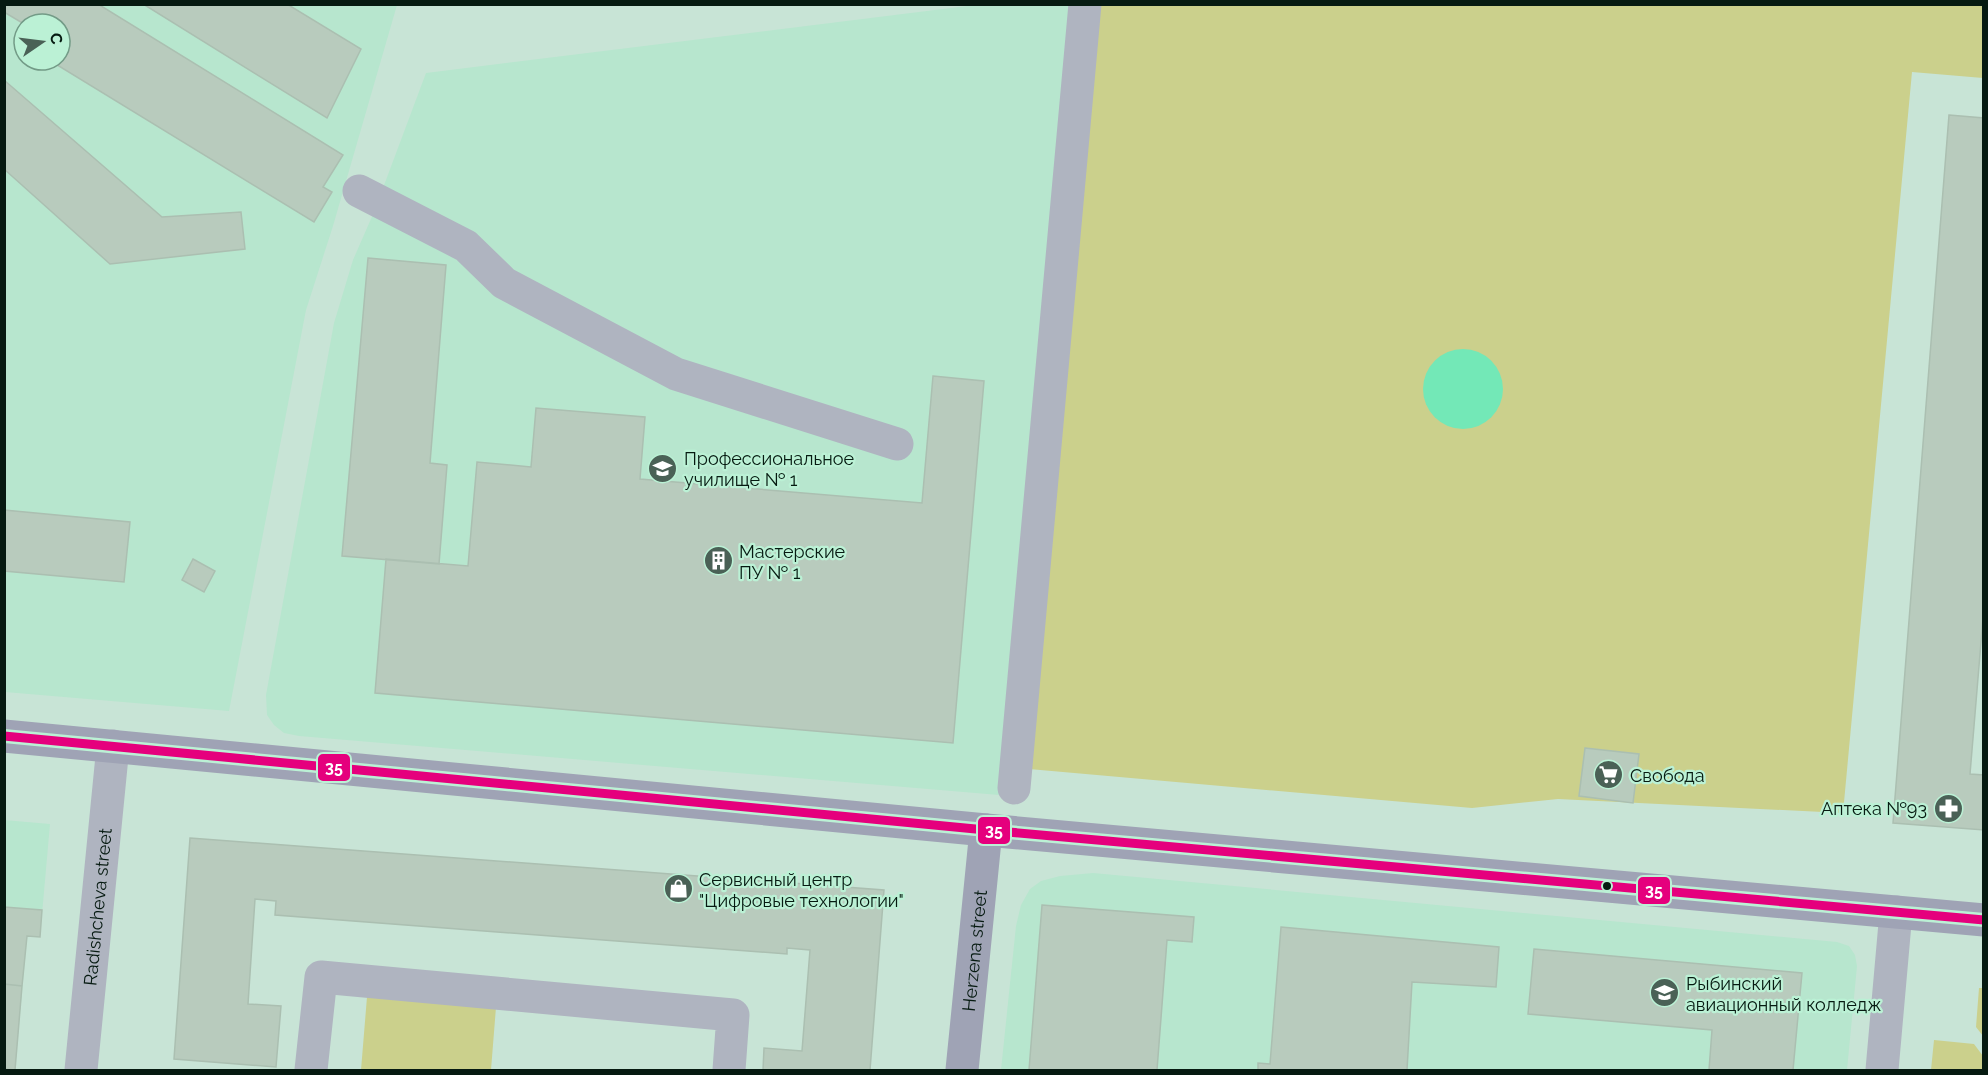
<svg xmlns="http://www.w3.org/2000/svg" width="1988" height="1075" viewBox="0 0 1988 1075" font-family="Raleway,sans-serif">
  <rect width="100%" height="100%" fill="#c8e4d6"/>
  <path fill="#b7e6ce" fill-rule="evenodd" d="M4,5H397L333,226L306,310L229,711L5,692ZM24,24H60V60H24Z
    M975,5H1073L999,795L299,736L284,733L274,725L267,715L266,695L334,323L353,260L374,212L426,73Z
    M4,820L50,824L40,937L27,936L15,1070L4,1069Z
    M1093,873L1837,942L1849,946L1855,955L1857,966L1847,1070H1001L1016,926L1021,905L1030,889L1041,881L1060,876Z"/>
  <path fill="#cbd08c" d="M1098,5H1983V78L1912,72L1843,813L1558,799L1472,808L1029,769Z
    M1979,988H1983V1036L1976,1027Z
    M367,997L496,1007L491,1070H361Z
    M1934,1040L1974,1044L1983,1056V1070H1931Z"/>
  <path fill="#73e8b7" d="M1423 389a40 40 0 1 1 80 0a40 40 0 1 1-80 0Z"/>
  <path fill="#b8cbbd" stroke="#abbfb1" stroke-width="1.5" d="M4,4H98L343,155L323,187L332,192L314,222L49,60H60V24H24L4,12Z
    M143,4H287L361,49L327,118Z
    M4,80L162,217L241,212L245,249L110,264L4,169Z
    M1949,115L1984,118V606L1970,774L1984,775V830L1893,823Z
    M368,258L446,265L430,463L447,465L439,564L342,556Z
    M933,376L984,381L953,743L375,693L386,559L468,566L477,462L531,467L536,408L645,417L640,479L922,503Z
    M4,510L130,522L124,582L4,571Z
    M193,559L215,571L204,592L182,580Z
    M1585,748L1639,754L1633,803L1579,796Z
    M190,838L884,890L870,1070H763L764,1048L802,1051L810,950L787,948V954L275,915L276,901L255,899L248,1004L281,1006L276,1067L174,1059Z
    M1042,905L1194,917L1192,942L1167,940L1157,1070H1029Z
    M4,907L42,910L40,937L27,936L22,986L4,984Z
    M1281,927L1499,947L1496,987L1412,982L1407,1070H1258V1063L1270,1064Z
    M1534,949L1802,973L1793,1070H1709L1712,1030L1528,1014Z
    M4,984L22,986L15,1070L4,1069Z"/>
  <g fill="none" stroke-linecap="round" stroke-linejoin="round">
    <g stroke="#afb4c0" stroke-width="33">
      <path d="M359,191L466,246L504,283L676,374L897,444"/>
      <path d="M1014,788L1085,4"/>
      <path id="s1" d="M81,1070L113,746"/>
      <path d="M311,1070L321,977L733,1015L729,1070"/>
      <path d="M1882,1070L1896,912"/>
    </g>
    <g stroke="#9fa3b5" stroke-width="33">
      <path d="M4,736L986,830L1984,920"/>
      <path id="s2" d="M962,1070L986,830"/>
    </g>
    <defs>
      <path id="bus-1" d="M4,736L986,830L1984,920"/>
    </defs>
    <use href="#bus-1" stroke="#bbf1d5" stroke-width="14"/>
    <use href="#bus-1" stroke="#e5007d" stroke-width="9"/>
  </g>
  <defs>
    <symbol id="school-disc" viewBox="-11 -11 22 22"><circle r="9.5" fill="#4a6156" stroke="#bbf1d5"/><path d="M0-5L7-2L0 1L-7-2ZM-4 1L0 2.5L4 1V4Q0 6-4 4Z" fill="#fff"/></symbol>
    <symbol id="building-disc" viewBox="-11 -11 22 22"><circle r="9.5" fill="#4a6156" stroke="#bbf1d5"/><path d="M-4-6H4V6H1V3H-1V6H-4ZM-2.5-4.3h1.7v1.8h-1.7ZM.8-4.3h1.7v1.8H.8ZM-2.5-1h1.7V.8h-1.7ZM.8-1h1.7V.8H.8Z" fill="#fff"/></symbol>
    <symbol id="supermarket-disc" viewBox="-11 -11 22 22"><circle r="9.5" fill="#4a6156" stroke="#bbf1d5"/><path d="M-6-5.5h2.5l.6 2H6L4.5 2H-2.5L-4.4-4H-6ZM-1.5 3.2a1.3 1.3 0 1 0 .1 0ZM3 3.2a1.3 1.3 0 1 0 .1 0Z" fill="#fff"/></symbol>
    <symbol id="pharmacy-disc" viewBox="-11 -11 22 22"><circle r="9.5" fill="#4a6156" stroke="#bbf1d5"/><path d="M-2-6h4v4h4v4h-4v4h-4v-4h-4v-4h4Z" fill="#fff"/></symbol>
    <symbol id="shop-disc" viewBox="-11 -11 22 22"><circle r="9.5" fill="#4a6156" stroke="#bbf1d5"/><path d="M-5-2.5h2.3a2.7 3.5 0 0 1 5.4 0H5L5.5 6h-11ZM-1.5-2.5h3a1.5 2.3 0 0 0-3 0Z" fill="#fff"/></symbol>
    <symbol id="university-disc" viewBox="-11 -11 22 22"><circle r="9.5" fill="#4a6156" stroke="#bbf1d5"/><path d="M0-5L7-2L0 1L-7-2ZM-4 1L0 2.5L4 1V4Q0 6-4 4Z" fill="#fff"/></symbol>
  </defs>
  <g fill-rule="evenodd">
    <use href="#school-disc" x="646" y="452" width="33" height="33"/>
    <use href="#building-disc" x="702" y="544" width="33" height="33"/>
    <use href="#supermarket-disc" x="1592" y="758" width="33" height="33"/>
    <use href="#pharmacy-disc" x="1932" y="792" width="33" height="33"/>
    <use href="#shop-disc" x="662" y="872" width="33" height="33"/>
    <use href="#university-disc" x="1648" y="976" width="33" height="33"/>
  </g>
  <circle fill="#061a11" stroke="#bbf1d5" stroke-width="2" cx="1607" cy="886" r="5"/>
  <g text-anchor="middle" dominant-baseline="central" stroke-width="4.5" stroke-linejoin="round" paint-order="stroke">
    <g font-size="18" fill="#061a11" stroke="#bbf1d5" text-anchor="start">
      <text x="684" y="458">Профессиональное<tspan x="684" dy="21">училище № 1</tspan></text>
      <text x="739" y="551">Мастерские<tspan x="739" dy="21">ПУ № 1</tspan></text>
      <text x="1630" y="775">Свобода</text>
      <text x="1927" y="808" text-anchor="end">Аптека №93</text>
      <text x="699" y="879">Сервисный центр<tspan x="699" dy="21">"Цифровые технологии"</tspan></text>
      <text x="1686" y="983">Рыбинский<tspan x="1686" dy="21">авиационный колледж</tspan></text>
    </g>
    <g font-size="18" fill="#061a11" stroke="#bbf1d5">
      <text stroke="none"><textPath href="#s1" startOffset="164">Radishcheva street</textPath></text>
      <text stroke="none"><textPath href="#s2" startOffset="120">Herzena street</textPath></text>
    </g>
  </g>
  <g stroke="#bbf1d5" stroke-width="2">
    <rect x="317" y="753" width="34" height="29" rx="6" fill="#e5007d"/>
    <rect x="977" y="816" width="34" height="29" rx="6" fill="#e5007d"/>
    <rect x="1637" y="876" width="34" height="29" rx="6" fill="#e5007d"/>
  </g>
  <g font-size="16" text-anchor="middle" font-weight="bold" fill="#fff">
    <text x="334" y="773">35</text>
    <text x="994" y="836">35</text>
    <text x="1654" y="896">35</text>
  </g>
  <rect width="1988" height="1075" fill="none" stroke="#061a11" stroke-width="12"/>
  <g transform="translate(42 42) rotate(76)"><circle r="28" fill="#bbf1d5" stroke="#739b87" stroke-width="1.5"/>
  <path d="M0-4.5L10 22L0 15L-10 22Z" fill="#4a6156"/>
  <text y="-9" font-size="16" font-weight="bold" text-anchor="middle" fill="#061a11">С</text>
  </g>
</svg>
